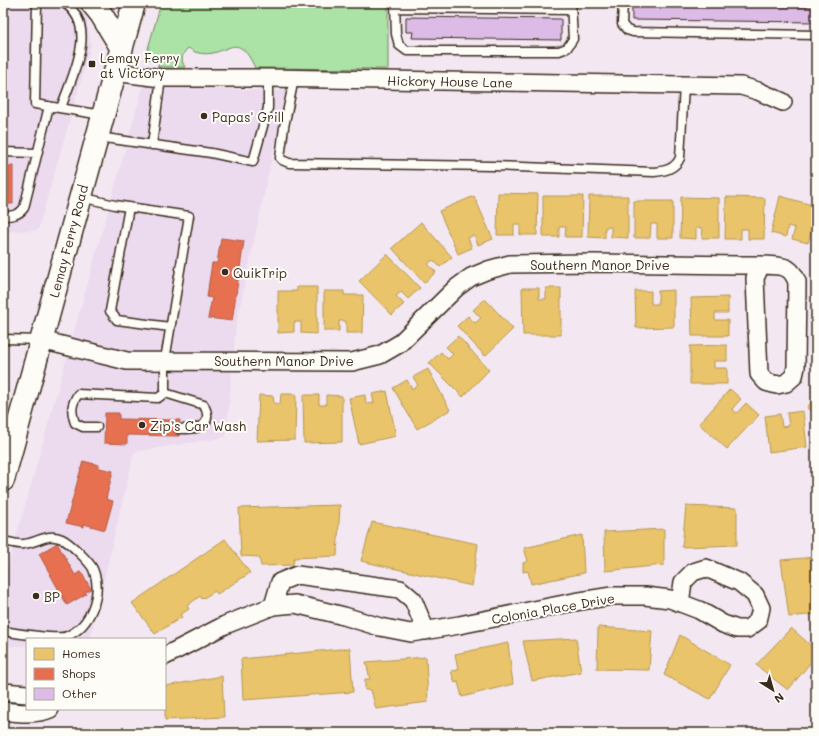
<svg xmlns="http://www.w3.org/2000/svg" width="819" height="736" viewBox="0 0 819 736" font-family="Mali,sans-serif">
  <rect width="100%" height="100%" fill="#f3e8f2"/>
  <filter id="ink" filterUnits="userSpaceOnUse"><feTurbulence type="fractalNoise" baseFrequency=".025" numOctaves="2"/><feDisplacementMap in="SourceGraphic" scale="8" xChannelSelector="R" yChannelSelector="G"/><feConvolveMatrix kernelMatrix="1 2 1 2 8 2 1 2 1" color-interpolation-filters="sRGB"/></filter>
  <g filter="url(#ink)">
    <path fill="#ecdaef" d="M3,3H72L87,19L91,46L38,230L3,232Z
      M143,86L286,91L236,325L226,437L134,452L90,639H27V646H3V584Z"/>
    <path fill="#abe2a6" stroke="#738662" d="M161,3H388V69L255,68C236,26 227,59 199,53C195,53 191,49 188,48C182,54 180,59 185,67H158L159,59H145Z"/>
    <path fill="#e9c46a" stroke="#b59653" d="M498,193L538,194L537,235H520V224H514V235H497Z
      M474,196L493,239L478,245L474,235L468,238L472,248L458,254L439,211Z
      M543,196H583L582,237H565L566,227H559V237H543Z
      M589,196H628V238L611,237V227H605V238L588,237Z
      M780,196L816,206V213L808,243L792,239L795,228L788,226L786,237L771,233Z
      M681,197L719,198V238H702L703,228H696V239L680,238Z
      M726,197L765,198L764,239H748V229H741V239H725Z
      M634,201H673V238H657V224H651L650,238H634Z
      M421,222L452,257L440,267L433,260L428,264L436,272L424,283L392,248Z
      M387,254L420,288L408,299L401,292L396,296L404,304L392,315L359,281Z
      M297,287H317V334L301,333V322H294V332L278,333V291H297Z
      M522,288H539V299H546V288H561V335H523Z
      M674,290V327L636,328L635,291H651V304H658V291Z
      M324,291H344V295H363L362,333H346V321H339V331H324Z
      M728,297V313H715V320H728V336H692L691,298Z
      M485,299L513,329L485,356L457,326L468,316L475,323L481,318L473,310Z
      M458,336L489,370L463,397L429,363L441,352L448,359L453,354L446,347Z
      M727,345V361H714V368H727V384H690V346Z
      M428,369L450,410L417,429L393,388L407,380L412,389L418,385L413,377Z
      M730,389L741,399L732,409L737,413L746,403L759,415L727,449L699,424Z
      M387,391L396,436L359,444L349,398L365,395L366,404L374,403L372,394Z
      M281,394H296L295,440L257,441L259,395L273,396L274,403L280,404Z
      M303,395H319V405H326V395L342,396V442L304,443Z
      M815,396H816V414L807,408Z
      M803,411L807,447L769,452L765,416L780,414L782,427L789,426L787,413Z
      M340,505L337,556L294,558L293,565L261,566L259,557L241,556L239,508Z
      M686,506L737,508V545L682,547Z
      M372,522L478,544L472,586L361,561Z
      M664,529V565L605,571L604,532Z
      M582,535L584,573L531,584L528,571L523,572V563L528,561L524,548Z
      M225,539L250,573L217,594L215,591L202,599L200,596L187,606L189,609L180,615L182,617L155,634L132,603Z
      M816,557V614L789,617L781,560Z
      M598,627L652,631L649,670L597,669Z
      M791,628L816,650V656L788,690L756,665Z
      M680,635L730,665L710,699L664,675Z
      M576,638L581,672L532,681L523,641Z
      M508,643L513,684L462,697L458,682L455,683L451,671L458,670L455,654Z
      M350,648L353,692L243,700L241,659Z
      M426,657L428,702L376,709L371,690H365V679H370L366,662Z
      M222,676L224,717L165,720V686Z"/>
    <path fill="#e76f51" stroke="#b35a42" d="M3,166H13V204H3Z
      M221,238L244,241L232,321L208,318L212,298L207,297L209,282L212,263H217Z
      M105,413H119V419L180,420L179,436L127,435V444L104,443Z
      M83,461L99,465V468L113,471L106,499L113,501L105,530L84,524V527L66,523Z
      M57,543L75,575L81,571L91,589L85,592L86,594L67,605L39,554Z"/>
    <path fill="#dcbbe7" stroke="#3b2a1e" d="M632,5L816,7V22L632,20Z
      M406,17L561,19V40L412,38L413,32H406Z"/>
    <g fill="none" stroke-linecap="round" stroke-linejoin="round">
      <defs>
        <path id="lane" d="M37,3L35,104L102,115
          M395,3L396,34L399,45L407,51H559L567,48L573,39L571,3
          M623,3L622,24L627,30L633,32L816,35
          M395,8L571,10
          M294,79L284,127L280,158L282,160L289,163L493,166L654,172C665,171 675,169 680,158L684,85
          M61,108C71,78 100,26 64,3
          M98,137L211,153L253,162L268,108V78
          M152,145L161,78
          M3,152L37,153
          M81,197L115,205L189,216L165,360V393L158,398L78,394C71,405 71,411 75,423L83,427H97
          M129,207L110,311L117,320L170,327
          M3,216C12,216 19,215 24,208L49,106
          M3,339L40,340
          M165,393L204,405C205,408 207,411 207,414C209,430 189,429 179,429
          M3,424L17,423
          M3,541C10,542 17,545 24,544C37,543 48,532 62,539C70,543 89,561 93,569C103,593 91,626 67,636C59,640 14,633 3,631"/>
        <path id="street" d="M114,72L161,78H268L741,86L758,91L783,102
          M41,340L127,361L352,362L380,355L399,344L456,288L471,277L488,270L510,264L593,263L740,265C750,265 781,264 788,269C793,272 795,277 797,282L796,367L794,376L786,383L777,385L766,382L759,374L755,278L761,265
          M273,606L280,582L297,575L400,589L413,600L426,631
          M165,656L225,625L273,606L295,604L344,616L380,627L411,633L459,625L574,602L612,596H645L670,599L699,610L723,624L737,629H747L758,621L761,608L755,595L739,582L706,568L693,572L683,582L680,603
          M3,692L27,694
          M3,711C18,713 37,715 50,709"/>
        <path id="secondary" d="M92,3L101,14L121,47
          M3,480L134,3"/>
      </defs>
      <use href="#lane" stroke="#3b2a1e" stroke-width="11"/>
      <use href="#street" stroke="#3b2a1e" stroke-width="20"/>
      <use href="#secondary" stroke="#3b2a1e" stroke-width="25"/>
      <use href="#lane" stroke="#fdfcf7" stroke-width="8"/>
      <use href="#street" stroke="#fdfcf7" stroke-width="17"/>
      <use href="#secondary" stroke="#fdfcf7" stroke-width="22"/>
    </g>
  </g>
  <g fill="#3b2a1e" stroke="#fdfcf7" stroke-width="1.5">
    <rect x="88" y="60" width="8" height="8" rx="2"/>
    <circle cx="204" cy="116" r="4"/>
    <circle cx="225" cy="272" r="4"/>
    <circle cx="142" cy="425" r="4"/>
    <circle cx="36" cy="596" r="4"/>
  </g>
  <g text-anchor="middle" dominant-baseline="central" stroke-width="4" stroke-linejoin="round" paint-order="stroke">
    <g font-size="13" fill="#3b2a1e" stroke="#fdfcf7" text-anchor="start">
      <text x="100" y="57">Lemay Ferry<tspan x="100" dy="15">at Victory</tspan></text>
      <text x="212" y="116">Papas' Grill</text>
      <text x="233" y="272">QuikTrip</text>
      <text x="150" y="425">Zip’s Car Wash</text>
      <text x="44" y="596">BP</text>
    </g>
    <g font-size="13" fill="#3b2a1e" stroke="#fdfcf7">
      <text transform="translate(450 81) rotate(1)">Hickory House Lane</text>
      <text transform="translate(68 241) rotate(-75)">Lemay Ferry Road</text>
      <text x="600" y="264">Southern Manor Drive</text>
      <text x="284" y="360">Southern Manor Drive</text>
      <text transform="translate(553 608) rotate(-10)">Colonia Place Drive</text>
    </g>
  </g>
  <rect width="819" height="736" fill="none" stroke="#fdfcf7" stroke-width="16"/>
  <rect x="8" y="8" width="803" height="720" fill="none" stroke="#3b2a1e" stroke-width="1.5" filter="url(#ink)"/>
  <rect x="26" y="638" width="140" height="72" fill="#fdfcf7" stroke="#afa8a0"/>
  <rect x="34" y="648" width="20" height="12" fill="#e9c46a" stroke="#afa8a0"/>
  <text x="62" y="658" font-size="12" fill="#3b2a1e">Homes</text>
  <rect x="34" y="668" width="20" height="12" fill="#e76f51" stroke="#afa8a0"/>
  <text x="62" y="678" font-size="12" fill="#3b2a1e">Shops</text>
  <rect x="34" y="688" width="20" height="12" fill="#dcbbe7" stroke="#afa8a0"/>
  <text x="62" y="698" font-size="12" fill="#3b2a1e">Other</text>
  <g transform="translate(773 690) rotate(143)" stroke="#fdfcf7" stroke-width="3" paint-order="stroke">
  <path d="M0-3L7 15L0 10L-7 15Z" fill="#3b2a1e"/>
  <text y="-6" font-size="11" font-weight="bold" text-anchor="middle" fill="#3b2a1e">N</text>
  </g>
</svg>
